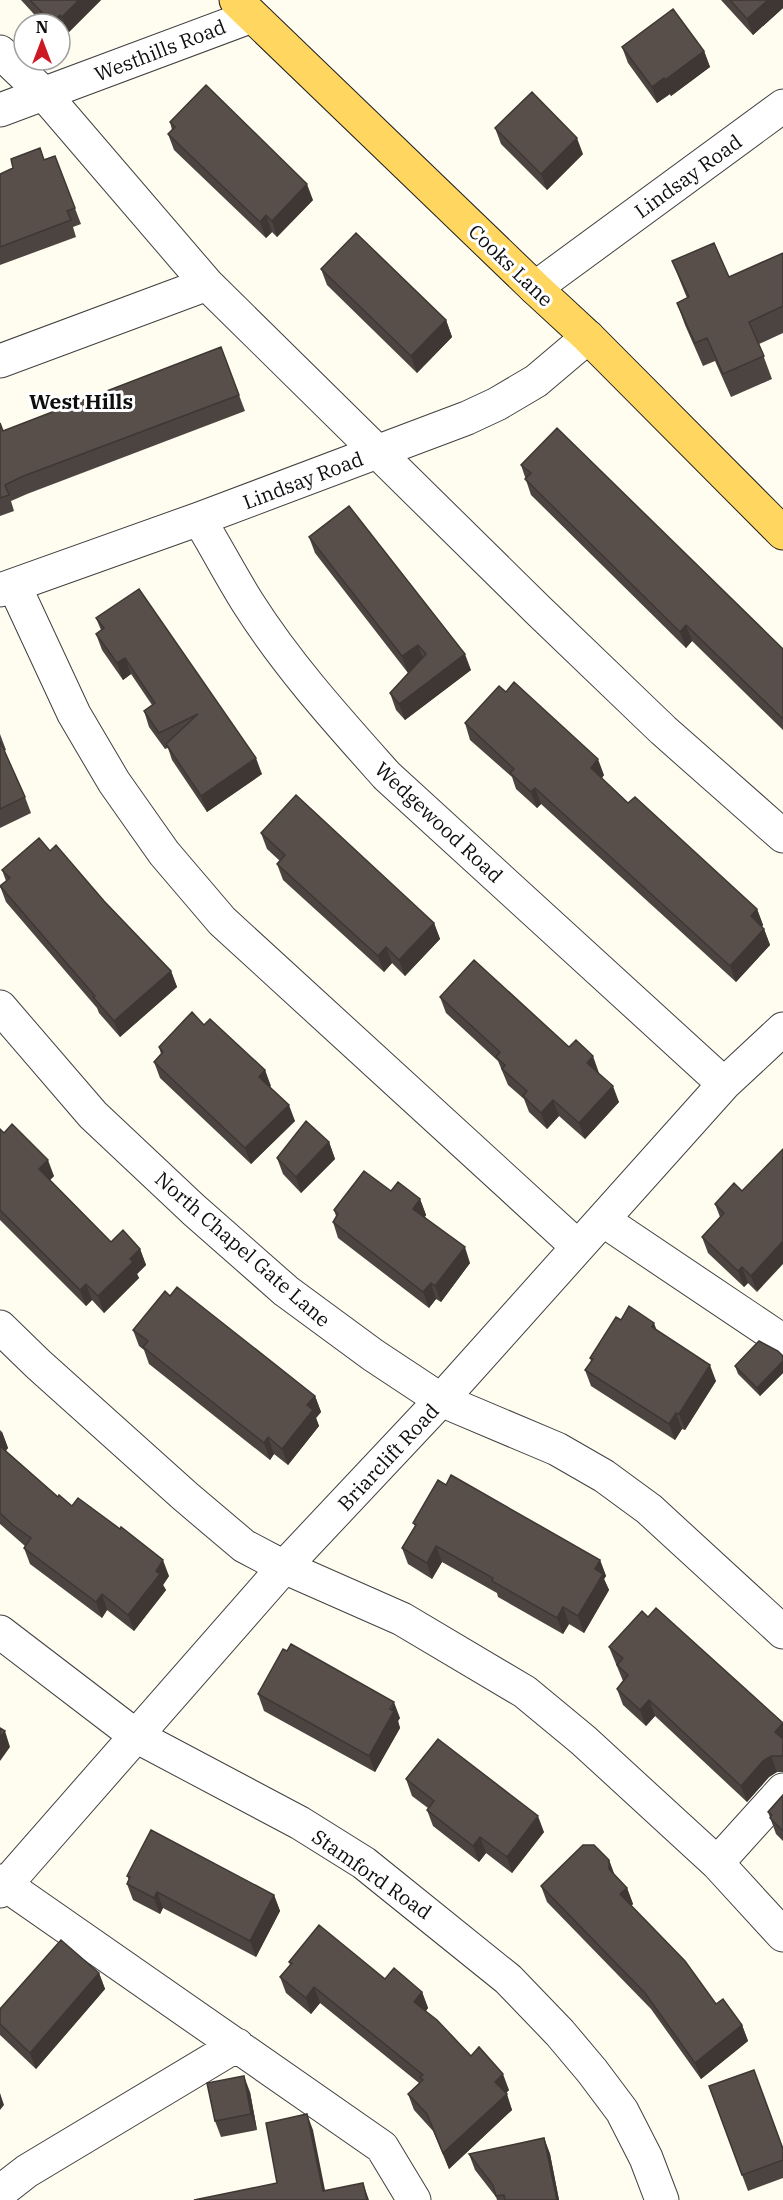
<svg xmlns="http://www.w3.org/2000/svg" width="783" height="2200" viewBox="0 0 783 2200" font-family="'IBM Plex Serif',serif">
  <rect width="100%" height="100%" fill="#fffcf0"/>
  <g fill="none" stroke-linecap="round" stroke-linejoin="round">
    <defs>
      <path id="minor" d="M0,52L44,94L207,284L538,610L663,730L783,836
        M0,110L252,16
        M535,288L783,106
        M0,361L207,284
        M199,519C216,547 231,576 248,603C288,666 338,721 387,776L724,1084
        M14,585L74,714L114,782L164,853L222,921L578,1247
        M0,590L199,519L467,418L497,404L536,381L588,337
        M0,1007L93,1115L194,1210L286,1291L373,1355L441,1400L557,1449L604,1476L649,1509L783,1632
        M603,1220L783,1341
        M0,1327L38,1364L185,1496L244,1546L284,1567L402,1619L525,1692L583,1740L717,1863L783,1935
        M0,1632L136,1736L300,1823L364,1863L508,1979L560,2033L592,2071L622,2111L646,2158L662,2200
        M717,1863L783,1790
        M0,1881L382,2147L414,2200
        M0,1891L284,1567L441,1400L724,1084L783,1029
        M0,2192L27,2171L237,2045"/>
      <path id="major" d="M236,0L535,288L588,337L783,533"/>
    </defs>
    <use href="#minor" stroke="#414141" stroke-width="35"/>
    <use href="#major" stroke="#1f1f1f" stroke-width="35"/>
    <use href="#minor" stroke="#fff" stroke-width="33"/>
    <use href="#major" stroke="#ffd660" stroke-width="33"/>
  </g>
  <path fill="#4c4440" d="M21,0H101L68,33L66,31L60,37V24H43Z
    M721,0H783V8L753,35Z
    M622,47L704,51L710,67L671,96L670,94L657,103L628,63Z
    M170,122L313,200L277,237L272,232L266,238L174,150L168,134L172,130Z
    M495,128L583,154L547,190L501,144Z
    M55,156L81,224L73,227L76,237L0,265V174L13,168Z
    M783,253V333L759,344L772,379L731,397L715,361L703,366L685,325L677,303L687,298L672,261L729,277Z
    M321,269L446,320L452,337L417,373L327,285Z
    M221,347L245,411L27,494L11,501L14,511L0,516V423L3,431Z
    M521,465L783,649V730L692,641L686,648L531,495Z
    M309,537L471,670L405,720L396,710L390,693L410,671L408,673L315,553Z
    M96,618L262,774L207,812L172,760L168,748L165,749L149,727L144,711L152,705L131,674L123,680L102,650L96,634L101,630Z
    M465,723L604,775L602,778L628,803L757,909L763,925L762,927L764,929L770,945L736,982L541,804L537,808L516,789L512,777L470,740Z
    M0,734L6,750L4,751L25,797L31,813L0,828Z
    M261,833L434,923L440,939L405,976L392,963L384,972L283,880L277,864L280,861L267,849Z
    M50,851L104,901L171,971L177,987L120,1037L99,1013L97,1008L6,902L0,886L6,881L2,870Z
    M440,997L569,1047L599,1073L619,1102L585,1139L559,1116L547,1129L529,1112L524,1099L508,1085L498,1061L446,1013Z
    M204,1025L265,1070L270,1087L295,1121L251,1164L160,1078L154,1062L161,1054L159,1047Z
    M0,1129L54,1176L50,1180L111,1242L140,1249L146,1265L137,1274L139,1278L104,1313L92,1300L86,1306L0,1220Z
    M329,1142L335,1159L301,1193L283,1174L277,1158Z
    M734,1183L757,1292L748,1283L744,1287L708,1253L702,1237L720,1217L715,1204Z
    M391,1191L420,1199L426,1215L425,1217L470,1263L441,1302L436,1299L429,1308L338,1238L333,1222L336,1216L334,1210Z
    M170,1296L315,1396L321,1412L316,1418L319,1426L288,1465L274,1454L270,1460L149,1364L144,1350L139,1346L133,1330Z
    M621,1320L657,1331L716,1381L685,1430L682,1429L675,1440L591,1386L585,1370L591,1361L590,1358Z
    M783,1356V1373L760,1396L738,1374L735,1366Z
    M0,1430L2,1432L8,1448L6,1451L58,1497L169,1576L163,1585L166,1590L134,1631L107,1610L102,1618L30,1564L24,1548L25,1546L0,1524Z
    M446,1485L600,1560L606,1576L604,1579L609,1590L584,1633L569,1624L563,1634L498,1597L497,1593L442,1562L432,1579L408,1564L402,1548L415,1526L413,1523Z
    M648,1617L783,1723V1772H777L769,1777L747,1802L655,1716L646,1726L623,1705L617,1689L623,1681L609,1647Z
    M258,1694L400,1718L398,1721L400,1728L375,1772L264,1711Z
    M406,1779L544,1832L512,1873L486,1853L479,1862L433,1826L427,1810L428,1808L412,1796Z
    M783,1795V1841L776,1834L768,1812Z
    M609,1860L614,1874L627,1888L633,1904L631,1906L716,2004L742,2025L748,2041L701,2079L651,2009L547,1902L541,1886Z
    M127,1876L274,1895L280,1911L256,1957L163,1908L160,1914L133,1900L127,1884L129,1880Z
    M289,1962L385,1979L422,1992L428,2008L426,2011L471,2056L509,2090L506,2093L512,2110L449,2169L433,2131L414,2110L408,2094L419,2083L320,2003L311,2014L286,1993L280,1977L290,1965Z
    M99,1973L105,1989L36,2069L0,2035V2009Z
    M709,2086L783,2149V2178L748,2191Z
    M250,2092L257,2130L221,2137L215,2121Z
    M544,2138L550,2154L559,2200H497L496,2197L475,2170L469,2154Z"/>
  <path fill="#3e3734" d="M79,0H101L68,33L62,17Z
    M768,0H783V8L753,35L747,19Z
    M60,15L66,31L60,37V24L52,23Z
    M704,51L710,67L671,96L665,80Z
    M664,78L670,94L657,103L652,87Z
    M577,138L583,154L547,190L541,174Z
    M307,184L313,200L277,237L272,221Z
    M266,215L272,232L266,238L260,222Z
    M446,320L452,337L417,373L411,356Z
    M686,625L692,641L686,648L680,632Z
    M418,645L424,661L408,673L402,656Z
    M465,654L471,670L405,720L399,704Z
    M125,658L131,674L123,680L117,663Z
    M256,758L262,774L207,812L201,796Z
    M598,759L604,775L597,784L591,768Z
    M535,788L541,804L537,808L531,792Z
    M757,909L763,925L757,933L751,916Z
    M434,923L440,939L405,976L399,960Z
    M764,929L770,945L736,982L730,966Z
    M386,947L392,963L384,972L378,956Z
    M171,971L177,987L120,1037L114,1021Z
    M593,1056L599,1073L593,1079L587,1063Z
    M265,1070L271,1086L265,1093L259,1077Z
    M613,1086L619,1102L585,1139L579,1123Z
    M553,1100L559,1116L547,1129L541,1113Z
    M289,1105L295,1121L251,1164L245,1148Z
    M329,1142L335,1159L301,1193L296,1177Z
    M48,1160L54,1176L45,1185L39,1169Z
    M420,1199L426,1215L419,1225L413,1209Z
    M783,1241V1264L757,1292L751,1276Z
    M465,1247L470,1263L441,1302L435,1286Z
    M140,1249L146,1265L137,1274L139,1278L104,1313L98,1296L130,1259Z
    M742,1267L748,1283L744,1287L738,1271Z
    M431,1283L436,1299L429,1308L423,1292Z
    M86,1284L92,1300L86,1306L80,1290Z
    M654,1323L660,1339L652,1327Z
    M783,1361V1373L760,1396L757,1388Z
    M710,1365L716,1381L685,1430L679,1414Z
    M315,1396L321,1412L316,1418L319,1426L288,1465L282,1449L307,1405Z
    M676,1413L682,1429L675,1440L669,1424Z
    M2,1432L8,1448L0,1457V1434Z
    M268,1437L274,1454L270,1460L264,1443Z
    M436,1546L442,1562L432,1579L427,1563Z
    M163,1560L169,1576L163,1585L166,1590L134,1631L128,1615Z
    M600,1560L606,1576L604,1579L609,1590L584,1633L578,1616L595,1569Z
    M102,1594L107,1610L102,1618L96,1602Z
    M563,1607L569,1624L563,1634L557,1618Z
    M649,1700L655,1716L646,1726L640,1710Z
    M394,1702L400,1718L398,1721L400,1728L375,1772L369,1756Z
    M783,1724V1746L775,1732Z
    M5,1731L10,1747L0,1761V1737Z
    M771,1756L777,1772L769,1777L747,1802L741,1786L763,1761Z
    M538,1816L544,1832L512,1873L507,1857Z
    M480,1837L486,1853L479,1862L473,1846Z
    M609,1860L615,1876L609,1869Z
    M627,1888L633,1904L626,1911L620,1894Z
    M157,1892L163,1908L160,1914L154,1898Z
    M274,1895L280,1911L256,1957L250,1941Z
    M99,1973L105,1989L36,2069L30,2053Z
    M314,1987L320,2003L311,2014L306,1998Z
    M422,1992L428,2008L420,2018L414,2002Z
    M742,2025L748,2041L701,2079L695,2063Z
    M503,2074L509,2090L501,2098L495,2082Z
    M244,2076L250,2092L257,2130L251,2114Z
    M0,2093L4,2105L0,2110Z
    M507,2094L512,2110L449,2169L443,2153Z
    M307,2114L313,2130L327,2200L323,2191Z
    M544,2138L550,2154L559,2200H557Z
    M363,2183L369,2200H367Z"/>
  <path fill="#584f4a" stroke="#3e3734" stroke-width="1.5" d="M30,0H79L62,17L60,15L52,23Z
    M730,0H768L747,19Z
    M673,9L704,51L665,80L664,78L652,87L622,47Z
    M206,85L307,184L272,221L266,215L260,222L168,134L175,127L170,122Z
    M532,92L577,138L541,174L495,128Z
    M40,148L44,160L55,156L75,208L67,211L71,220L0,247V174L13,168L11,159Z
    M356,233L446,320L411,356L321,269Z
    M714,243L729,277L783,253V306L749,322L764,356L723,374L707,338L695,343L677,303L689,297L672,261Z
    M221,347L239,395L21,477L5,485L9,495L0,498V423L3,431Z
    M557,428L783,649V719L686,625L680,632L525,479L531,473L521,465Z
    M349,506L465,654L399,704L390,693L426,654L418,645L402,656L309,537Z
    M139,589L256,758L201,796L166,744L198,714L159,733L144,711L155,703L125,658L117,663L96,634L104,628L96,618Z
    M514,682L598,759L591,768L628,803L635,797L757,909L751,916L764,929L730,966L535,788L531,792L510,773L514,769L465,723L499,686L506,692Z
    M0,741L25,797L0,809Z
    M296,795L434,923L399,960L386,947L378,956L277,864L285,855L261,833Z
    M39,838L50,851L56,845L104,901L171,971L114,1021L93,997L95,996L0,886L10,878L2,870Z
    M474,960L569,1047L576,1040L593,1056L587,1063L613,1086L579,1123L553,1100L541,1113L523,1096L527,1091L502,1069L505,1065L496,1057L500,1052L440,997Z
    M192,1012L204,1025L210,1019L265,1070L259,1077L289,1105L245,1148L154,1062L163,1052L159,1047Z
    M306,1121L329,1142L296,1177L277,1158Z
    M12,1124L48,1160L39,1169L111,1242L123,1230L140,1249L130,1259L133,1262L98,1296L86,1284L80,1290L0,1210V1129L4,1133Z
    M783,1149V1241L751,1276L742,1267L738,1271L702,1237L724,1213L715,1204L734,1183L742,1191Z
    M364,1171L391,1191L398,1182L420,1199L413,1209L465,1247L435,1286L431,1283L423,1292L333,1222L338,1214L334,1210Z
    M177,1287L315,1396L307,1405L313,1410L282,1449L268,1437L264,1443L143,1347L148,1341L133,1330L165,1291L170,1296Z
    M629,1306L654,1323L652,1327L710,1365L679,1414L676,1413L669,1424L585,1370L593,1359L590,1358L616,1317L621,1320Z
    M759,1341L778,1351L783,1356V1361L757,1388L735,1366Z
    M0,1446L58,1497L59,1495L72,1506L78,1498L120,1529L121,1527L163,1560L156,1571L160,1574L128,1615L102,1594L96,1602L24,1548L31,1538L14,1526L0,1513Z
    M451,1475L600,1560L595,1569L603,1574L578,1616L563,1607L557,1618L492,1581L493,1578L436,1546L427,1563L402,1548L416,1525L413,1523L438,1480L446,1485Z
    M656,1608L783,1723L775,1732L783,1739V1756H771L763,1761L741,1786L649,1700L640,1710L617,1689L628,1675L617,1665L623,1658L609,1647L642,1611L648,1617Z
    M291,1644L394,1702L390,1709L394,1711L369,1756L258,1694L283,1649L287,1651Z
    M0,1728L5,1731L0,1737Z
    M438,1739L538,1816L507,1857L480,1837L473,1846L427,1810L434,1801L406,1779Z
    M783,1795V1831L770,1818L772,1815L768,1812Z
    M151,1830L274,1895L250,1941L157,1892L154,1898L127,1884L130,1877L127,1876Z
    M583,1845H594L609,1860V1869L627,1888L620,1894L685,1961L716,2004L723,1999L742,2025L695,2063L645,1993L541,1886Z
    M319,1925L385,1979L394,1968L422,1992L414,2002L437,2020L471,2056L479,2047L503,2074L495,2082L507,2094L443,2153L427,2114L408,2094L423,2080L420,2077L423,2075L314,1987L306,1998L280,1977L292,1963L289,1962Z
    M61,1940L99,1973L30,2053L0,2024V2009Z
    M754,2070L783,2149V2160L742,2175L709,2086Z
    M244,2076L251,2114L215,2121L207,2083Z
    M307,2114L323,2191L363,2183L367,2200H194L277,2183L266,2123Z
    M544,2138L557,2200H505L504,2195L496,2196L493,2185L469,2154Z"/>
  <g text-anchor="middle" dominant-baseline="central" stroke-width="6" stroke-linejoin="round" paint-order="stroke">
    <g font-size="20" fill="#0e0e0e" stroke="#fff">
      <text transform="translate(160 50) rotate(-21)">Westhills Road</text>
      <text transform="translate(688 176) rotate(-36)">Lindsay Road</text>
      <text transform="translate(511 265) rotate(44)">Cooks Lane</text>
      <text transform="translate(303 480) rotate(-21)">Lindsay Road</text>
      <text transform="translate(439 822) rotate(43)">Wedgewood Road</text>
      <text transform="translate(243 1249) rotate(41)">North Chapel Gate Lane</text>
      <text transform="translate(388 1457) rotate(-47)">Briarclift Road</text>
      <text transform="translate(372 1874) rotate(35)">Stamford Road</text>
    </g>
    <g font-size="21" font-weight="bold" fill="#0e0e0e" stroke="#fff">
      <text x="81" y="401">West Hills</text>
    </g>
  </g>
  <g transform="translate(42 42)"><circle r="28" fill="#ffffff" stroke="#9f9f9f" stroke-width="1.5"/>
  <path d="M0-4.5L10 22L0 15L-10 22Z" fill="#cc1924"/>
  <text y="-9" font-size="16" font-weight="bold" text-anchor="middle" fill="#0e0e0e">N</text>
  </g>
</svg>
